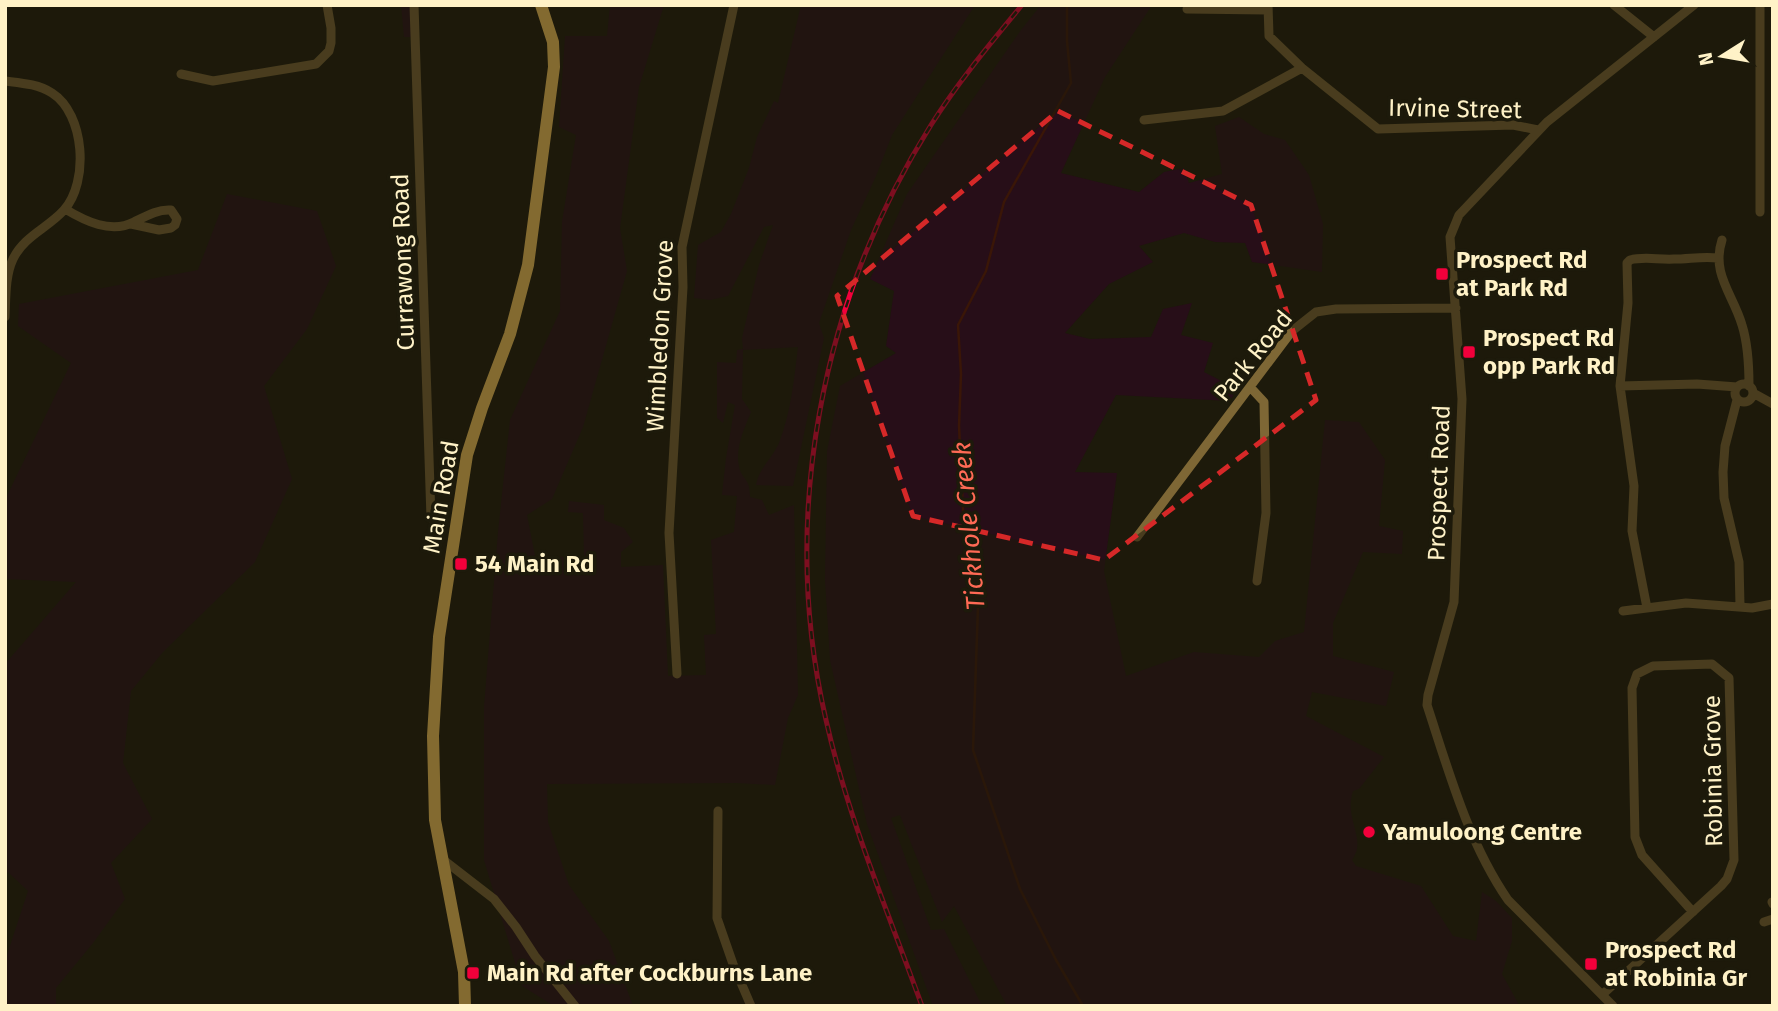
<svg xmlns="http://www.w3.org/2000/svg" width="1778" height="1011" viewBox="0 0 1778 1011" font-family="'Fira Sans',sans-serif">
  <rect width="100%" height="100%" fill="#1d1a0b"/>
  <path fill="#270e18" d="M401,5H412L413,37H404Z
    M610,5H664L639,87L620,228L627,271L583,427L552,499L527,515L536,561L545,556L584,558L583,513L568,512L569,501L604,505V520L624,528L633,542L621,552V567L663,565L668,676L706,675L704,635L716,634L711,540L734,532L737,496L722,495L726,458L735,405L728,402L723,423L717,418V362L736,363L737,350L743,349L742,338L759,265L773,225L764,227L728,296L710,300L694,298L698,245L721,232L731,214L749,168L757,137L774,101L778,103L801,5H975L892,135L876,176L851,230L819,323L824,338L793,486L756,485C759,468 772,459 779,443C791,412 794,380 798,347L743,350L742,399L751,412C744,429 735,448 739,467C742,480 750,477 750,497L762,500L769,515L794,505L798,695L788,718L775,785L737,783L547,784L548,822L569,885L609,941L633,1006H554L522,986L484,860V707L498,532L510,420L560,311L562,222L576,135L559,127L565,36H607Z
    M1041,5H1152L1105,77L1061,173L1139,192L1164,172L1184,168L1189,183L1222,174L1215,126L1239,117L1264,134L1285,140L1309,175L1323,224L1322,272L1252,262L1245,243L1215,242L1184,233L1139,246L1153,262L1109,284L1065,333L1090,339L1151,337L1163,309L1192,303L1181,335L1213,343L1204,372L1237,389L1230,401L1116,395L1075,472L1117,473L1104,571L1126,676L1194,652L1259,657L1275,641L1304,632L1325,420L1359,422L1385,460L1379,526L1403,531L1402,554L1363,552L1333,623V656L1394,672L1386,706L1312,692L1306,716L1384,757L1359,789L1353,791C1345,815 1360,831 1357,849C1357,851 1353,859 1352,860L1356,866L1421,886L1453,936L1476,941L1482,892L1496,901L1512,918V941L1502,974L1519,1005L1522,1006H1007L954,906L942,922L900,815L891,818L931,930L944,929L982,1006H933L867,824L830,660L825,580L827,451L840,386L896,353L886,346L894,291L870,279L907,194L1021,30Z
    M227,194L317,211L336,266L307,329L264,386L292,479L255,562L163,652L131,691L123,763L152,819L111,863L125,899L93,943L56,988V1006H5L7,955L28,891L8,872L5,876V664L76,582L5,579V500L71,363L18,326L19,304L198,270Z"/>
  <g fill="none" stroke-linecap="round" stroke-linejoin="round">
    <path stroke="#3a1607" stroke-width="2.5" d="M1067,7V41L1071,83L1004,202L986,271L958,325L961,374L959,426L964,529L978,606L973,750L1020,889L1056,960L1083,1006"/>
    <path stroke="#7e6735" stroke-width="9" d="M414,5L431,518
      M1268,5L1269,36L1302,68L1378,129L1513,125L1538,130
      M1614,5L1654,37
      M1187,9L1268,10
      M181,74L213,81L316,64L329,51L331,43V28L327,5
      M5,81C21,83 38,84 52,93C85,114 89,182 64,210C48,228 24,236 13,259C5,276 6,298 5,317
      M1144,120L1223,111L1302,68
      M65,209C85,221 111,234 134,222C146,216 158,209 171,210L177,219L175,225L171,228L159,230L131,224
      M1760,212V5
      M1722,240C1711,274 1733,294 1742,325C1748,344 1749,366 1749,386
      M1735 393a9 9 0 1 1 18 0a9 9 0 1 1-18 0Z
      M1620,386L1697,384L1737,387
      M1251,388L1264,402L1266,513L1257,581
      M1753,393L1773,404
      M1737,400L1725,446L1723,472L1724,498L1739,562L1740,606
      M1137,537L1292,331L1316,312L1336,309L1456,308
      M1647,608L1632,531L1634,486L1620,386L1628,303L1627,263L1630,260C1644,256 1659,260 1674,259C1689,259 1703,256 1718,258
      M1623,611L1686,603L1752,608L1773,604
      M677,674L669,533L683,287L682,247L734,5
      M718,811L717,918L733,964L751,1006
      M441,858L494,899L516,927L535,956L575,1006
      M1772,902L1773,904
      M1764,922L1773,919
      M1603,994L1721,886L1727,879L1734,860L1729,678L1712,664L1653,666L1637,674L1632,688L1635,837L1642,855L1693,912
      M1613,1006L1508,900C1468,842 1449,772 1427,705L1428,695L1454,602L1462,399L1450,237L1459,215L1547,122L1694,5"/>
    <path stroke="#ffcc5e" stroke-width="12" d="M465,1006L464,972L435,820L433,736L439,637L467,455L482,408L510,334L528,265L554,67L553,42L541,5"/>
    <defs>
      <path id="rail" d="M922,1006C888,912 848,818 826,720C779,517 821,300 931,125C958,82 990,44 1022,5"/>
    </defs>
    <use href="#rail" stroke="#f2003b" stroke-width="5"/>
    <use href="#rail" stroke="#1d1a0b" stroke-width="2.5" stroke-dasharray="8" stroke-linecap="butt"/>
  </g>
  <path d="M0 0H1778V1011H0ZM1058,111L1251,205L1316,400L1104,560L913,516L837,296Z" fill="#1d1a0b" fill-opacity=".55" fill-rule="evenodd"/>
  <path fill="none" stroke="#d62828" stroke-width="5" stroke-dasharray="14 9" stroke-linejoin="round" d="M1058,111L1251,205L1316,400L1104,560L913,516L837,296Z"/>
  <g fill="#f2003b" stroke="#1d1a0b" stroke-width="2.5">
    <rect x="1435" y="267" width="14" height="14" rx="3.5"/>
    <rect x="1462" y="345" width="14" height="14" rx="3.5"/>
    <rect x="454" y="557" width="14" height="14" rx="3.5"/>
    <circle cx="1369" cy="832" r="7"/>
    <rect x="1584" y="957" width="14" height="14" rx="3.5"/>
    <rect x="466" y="966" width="14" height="14" rx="3.5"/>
  </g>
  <g text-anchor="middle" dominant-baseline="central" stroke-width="7" stroke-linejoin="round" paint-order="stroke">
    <g font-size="24" fill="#fff2c7" stroke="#1d1a0b">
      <text transform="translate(1455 109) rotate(1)">Irvine Street</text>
      <text transform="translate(403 262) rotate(-92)">Currawong Road</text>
      <text transform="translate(660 336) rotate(-87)">Wimbledon Grove</text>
      <text transform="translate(1253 356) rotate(-51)">Park Road</text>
      <text transform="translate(1439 483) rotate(-88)">Prospect Road</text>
      <text transform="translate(441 497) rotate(-80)">Main Road</text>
      <text transform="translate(1713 771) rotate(-91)">Robinia Grove</text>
    </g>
    <g font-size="24" font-weight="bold" fill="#fff2c7" stroke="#1d1a0b" text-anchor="start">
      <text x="1456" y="260">Prospect Rd<tspan x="1456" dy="28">at Park Rd</tspan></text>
      <text x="1483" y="338">Prospect Rd<tspan x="1483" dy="28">opp Park Rd</tspan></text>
      <text x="475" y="564">54 Main Rd</text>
      <text x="1383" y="832">Yamuloong Centre</text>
      <text x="1605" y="950">Prospect Rd<tspan x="1605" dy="28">at Robinia Gr</tspan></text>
      <text x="487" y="973">Main Rd after Cockburns Lane</text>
    </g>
    <g font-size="26" font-style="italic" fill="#ff6a55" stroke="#1d1a0b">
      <text transform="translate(969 526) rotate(-95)">Tickhole Creek</text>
    </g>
  </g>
  <rect width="1778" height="1011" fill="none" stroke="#fff2c7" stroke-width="14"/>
  <g transform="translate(1722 56) rotate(259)" stroke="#1d1a0b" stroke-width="5" paint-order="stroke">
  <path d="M0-5L12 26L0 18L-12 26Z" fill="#fff2c7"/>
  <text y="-10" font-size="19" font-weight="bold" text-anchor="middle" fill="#fff2c7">N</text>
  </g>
</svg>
